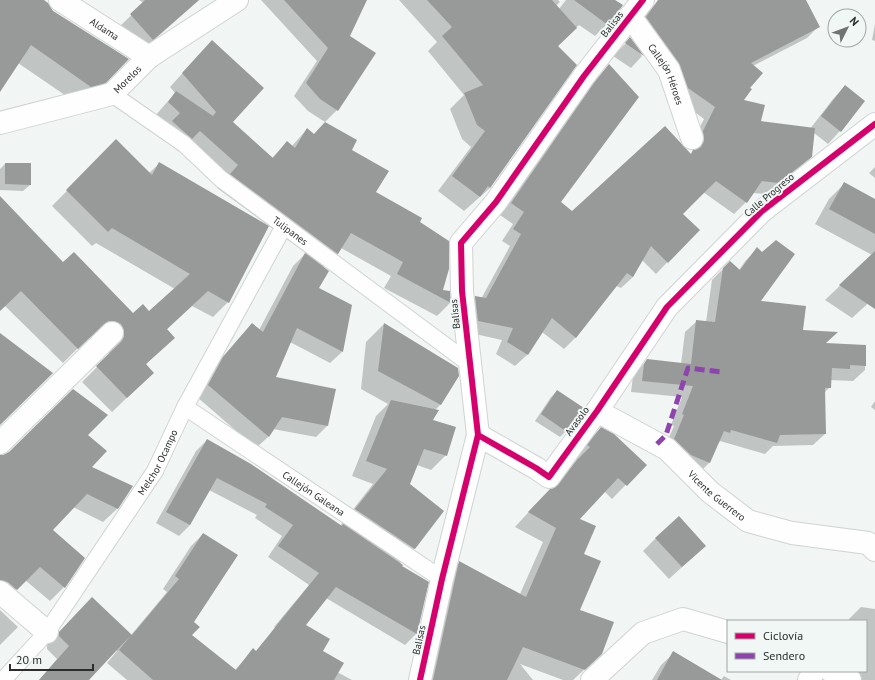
<svg xmlns="http://www.w3.org/2000/svg" width="875" height="680" viewBox="0 0 875 680" font-family="'PT Sans',sans-serif">
  <rect width="100%" height="100%" fill="#f1f6f4"/>
  <path fill="#0003" d="M0,0H42L53,11L127,59L89,98L75,102L18,63L0,85Z
    M139,0H199L146,47L119,27L144,3Z
    M261,0H361L348,36L337,110L325,122L308,111L294,96L317,61Z
    M399,0H558L560,2L556,6L559,9L566,0H614L607,24L595,36L579,25L557,47L575,65L490,188L464,211L438,191L471,147L462,139L450,109L464,95L428,51L437,42Z
    M660,0H805L819,26L807,38L753,66L749,88L742,100L760,122L810,129L833,99L845,86L840,131L828,144L814,133L811,156L799,168L765,194L753,193L746,202L734,214L703,192L681,214L698,230L656,274L642,260L633,277L621,288L616,286L576,337L564,349L542,332L527,355L515,366L496,354L502,340L466,332L464,309L475,297L481,299L510,246L502,241L513,224L500,215L582,96L598,77L609,65L560,202L572,212L690,155L693,152L691,144L704,119L677,99L643,40L653,29L643,17Z
    M875,24V41L872,40Z
    M630,39L642,56L631,68L613,56Z
    M199,55L232,122L272,158L287,142L292,146L307,129L314,135L351,150L375,193L418,223L442,290L449,292L450,303L437,316L384,288L391,276L341,248L338,254L323,268L318,288L351,306L342,352L330,363L290,342L274,377L327,426L316,437L273,429L268,437L256,448L197,397L212,369L241,336L253,324L259,330L293,266L306,253L217,188L225,178L186,143L178,151L160,135L155,116L175,93L170,87Z
    M116,141L149,173L160,163L228,302L213,317L192,306L166,330L173,338L145,365L137,388L112,412L82,382L106,358L109,353V345L100,336H93L87,339L63,363L5,306L0,310V198L63,264L133,315L149,312L175,289L96,243L92,246L52,206Z
    M5,164L30,185L23,191L0,190V169Z
    M875,167V178L869,173Z
    M844,184L875,201V297L852,318L825,300L872,255L815,224L829,199Z
    M757,249L759,302L825,344L865,346V370L853,381L830,380V387L824,393L825,434L813,445L773,446L765,454L720,441L717,445L709,463L698,474L663,451L674,426L671,425L682,397L631,392L633,376L647,360L681,364L685,332L697,321L706,322L712,280L730,262L739,270L746,260Z
    M384,324L457,369L441,404L435,410L431,420L446,455L431,470L417,465L409,485L443,511L414,549L400,563L401,566L428,582L416,634L405,645L326,598L291,639L274,627L309,585L268,557L282,536L255,518L257,515L209,490L190,525L179,536L156,523L196,451L207,440L340,526L373,484L352,476L376,416L388,404L361,389L366,342Z
    M557,391L566,431L560,437L535,421L551,397Z
    M875,401V410L871,407Z
    M601,428L645,465L612,499L604,491L578,519L583,554L579,611L587,667L573,680H563L520,664L533,680H423L446,576L460,562L520,594L543,542L515,527L536,504L553,490L562,477L577,461L574,460L587,442Z
    M87,435L91,468L118,508L103,522L73,507L51,530L84,558L64,587L50,601L25,580L2,603L0,602V456Z
    M203,534L191,636L235,670L253,650L256,680H127L107,663L117,651L116,650L87,680H39L57,659L47,649V645L79,611L131,635L167,592L163,589L191,546Z
    M656,538L705,546L669,579L643,551Z
    M861,607L875,609V680H843L834,671H866V621H847Z
    M0,610L18,627L0,645Z
    M674,653L720,680H652L661,665Z
    M337,672L352,680H293Z
    M724,676L731,680H721Z"/>
  <path fill="#989a99" d="M0,0H44L48,3L53,11L129,59L106,83L91,87L31,45L0,92Z
    M145,0H199L159,35L153,40L130,14Z
    M284,0H367L350,36L376,53L338,111L320,99L306,83L328,48Z
    M427,0H552L577,28L558,46L577,65L490,188L488,186L480,197L452,176L485,131L477,125L464,93L483,85L442,36L452,27Z
    M574,0H615L623,5L608,25Z
    M658,0H806L820,27L751,63L763,73L750,88L752,89L744,100L765,105L761,121L815,128L812,157L778,183L762,181L747,203L716,181L683,214L700,230L668,263L651,246L633,277L627,273L576,338L552,318L528,355L507,342L513,328L478,321L475,296L486,298L521,234L513,229L524,212L511,203L594,83L609,64L639,97L561,202L572,211L665,126L691,154L693,150H696L701,147L704,141L703,131L715,107L688,88L679,63L646,17Z
    M630,37L644,56L625,43Z
    M212,40L264,88L233,122L273,158L287,141L295,148L307,128L314,134L325,122L357,140L352,150L389,171L376,192L422,218L420,222L449,241V269L443,290L450,291L451,303L397,274L403,262L351,233L338,254L230,174L238,165L200,131L192,139L172,121L180,113L168,102L176,91L213,116L216,112L182,73Z
    M845,85L865,101L841,132L821,116Z
    M116,139L152,175L159,162L269,226L229,303L208,291L167,329L175,338L146,364L154,373L127,398L96,366L121,342L124,337V330L121,324L115,321H109L104,324L78,349L21,291L0,311V196L63,262L74,252L133,313L143,304L149,311L190,274L112,228L108,232L66,190Z
    M5,163H31V185L5,184Z
    M844,182L875,199V234L829,209Z
    M776,240L795,254L761,301L806,306L803,330L838,332L826,343L866,345V366L850,365V369L832,368L831,388H825L826,434L780,435L777,443L731,430L730,433L724,431L710,463L691,455L674,439L684,415L682,414L693,386L642,381L644,364L647,359L691,364L696,320L715,322L723,268L730,261L740,270L757,247L762,252Z
    M875,251V309L839,285Z
    M305,253L329,271L319,288L352,305L343,352L297,328L276,377L336,389L328,426L282,417L269,437L208,385L223,357L252,323L263,332Z
    M384,323L458,368L459,376L441,405L378,371Z
    M0,333L53,373L0,425Z
    M73,389L108,415L88,435L107,451L92,467L133,486L118,509L87,494L53,530L85,558L65,588L40,567L17,590L8,582L0,580V455H3L9,452Z
    M557,390L584,408L567,432L541,414Z
    M391,400L439,410L433,420L456,427L447,456L424,449L410,484L444,511L415,549L355,509L387,469L366,461Z
    M601,427L614,434L647,465L627,486L618,478L580,519L596,526L584,554L601,561L580,610L614,622L602,654L585,670L523,647L507,680H433L459,561L526,597L556,528L528,512L550,489L554,488L559,484L575,462L590,447L587,445Z
    M207,439L251,464L342,526L343,524L403,565L402,566L429,582L417,634L336,587L306,625L330,639L323,651L344,663L334,680H153L119,650L131,635L89,680H39L69,646L59,636V632L92,597L132,635L179,579L175,576L203,533L238,555L194,622L200,627L192,635L236,670L253,648L256,651L319,573L278,546L293,525L265,507L267,504L217,478L190,525L166,512Z
    M679,516L706,546L682,567L655,538Z
    M673,651L722,680H657Z"/>
  <g fill="none" stroke-linecap="round" stroke-linejoin="round">
    <defs>
      <g id="lane">
        <path id="s1" d="M112,94L184,144L221,179L470,364"/>
        <path id="s2" d="M185,407L442,579"/>
        <path id="s3" d="M3,680L47,632L155,471L185,407L284,226"/>
      </g>
      <g id="street">
        <path id="s4" d="M60,0L149,57"/>
        <path id="s5" d="M630,16L669,70L692,138"/>
        <path id="s6" d="M0,123L112,94L149,57L237,0"/>
        <path id="s7" d="M597,411L667,449L710,492L748,521L792,533L868,543L875,550"/>
        <path d="M478,435L536,468L549,477L597,411L667,307L762,211L875,124"/>
        <path d="M0,443L112,333"/>
        <path d="M0,592L47,632"/>
        <path d="M831,671L850,680"/>
        <path d="M420,680L442,579L478,435L462,291L461,243L496,202L584,76L643,0"/>
        <path d="M592,680L643,633L683,619L728,632"/>
        <path d="M809,680L814,671"/>
      </g>
    </defs>
    <use href="#lane" stroke="#cfd3d1" stroke-width="18"/>
    <use href="#street" stroke="#cfd3d1" stroke-width="24"/>
    <use href="#lane" stroke="#fdfefd" stroke-width="16"/>
    <use href="#street" stroke="#fdfefd" stroke-width="22"/>
    <path stroke="#8e44ad" stroke-width="5" stroke-dasharray="10 5" stroke-linecap="butt" d="M657,444L666,435L688,368L722,372"/>
    <defs>
      <path id="cycleway" d="M478,435L536,468L549,477L597,411L667,307L762,211L875,124
        M420,680L442,579L478,435L462,291L461,243L496,202L584,76L643,0"/>
    </defs>
    <use href="#cycleway" stroke="#f0f7f5" stroke-width="8"/>
    <use href="#cycleway" stroke="#d6006c" stroke-width="6"/>
  </g>
  <g text-anchor="middle" dominant-baseline="central" stroke-width="4" stroke-linejoin="round" paint-order="stroke">
    <g font-size="10" fill="#2a2d2c" stroke="#f0f7f5">
      <text transform="translate(612 24) rotate(-52)">Balisas</text>
      <text stroke="none"><textPath href="#s4" startOffset="53">Aldama</textPath></text>
      <text stroke="none"><textPath href="#s5" startOffset="69">Callejón Héroes</textPath></text>
      <text stroke="none"><textPath href="#s6" startOffset="137">Morelos</textPath></text>
      <text transform="translate(769 195) rotate(-40)">Calle Progreso</text>
      <text stroke="none"><textPath href="#s1" startOffset="225">Tulipanes</textPath></text>
      <text transform="translate(455 314) rotate(-96)">Balisas</text>
      <text transform="translate(577 421) rotate(-54)">Avasolo</text>
      <text stroke="none"><textPath href="#s3" startOffset="268">Melchor Ocampo</textPath></text>
      <text stroke="none"><textPath href="#s2" startOffset="155">Callejón Galeana</textPath></text>
      <text stroke="none"><textPath href="#s7" startOffset="148">Vicente Guerrero</textPath></text>
      <text transform="translate(419 640) rotate(-78)">Balisas</text>
    </g>
  </g>
  <rect x="727" y="620" width="140" height="52" fill="#f0f7f5" stroke="#a1a6a5"/>
  <rect x="735" y="633" width="20" height="6" fill="#d6006c" stroke="#a1a6a5"/>
  <text x="763" y="640" font-size="12" fill="#2a2d2c">Ciclovía</text>
  <rect x="735" y="653" width="20" height="6" fill="#8e44ad" stroke="#a1a6a5"/>
  <text x="763" y="660" font-size="12" fill="#2a2d2c">Sendero</text>
  <g transform="translate(847 28) rotate(48)"><circle r="19" fill="#f0f7f5" stroke="#a1a6a5"/>
  <path d="M0-3L7 15L0 10L-7 15Z" fill="#707372"/>
  <text y="-6" font-size="11" font-weight="bold" text-anchor="middle" fill="#2a2d2c">N</text>
  </g>
  <path d="M10 664v6h83v-6" fill="none" stroke="#2a2d2c" stroke-width="2"/>
  <text x="16" y="664" font-size="12" fill="#2a2d2c" stroke="#f0f7f5" stroke-width="3" paint-order="stroke">20 m</text>
</svg>
